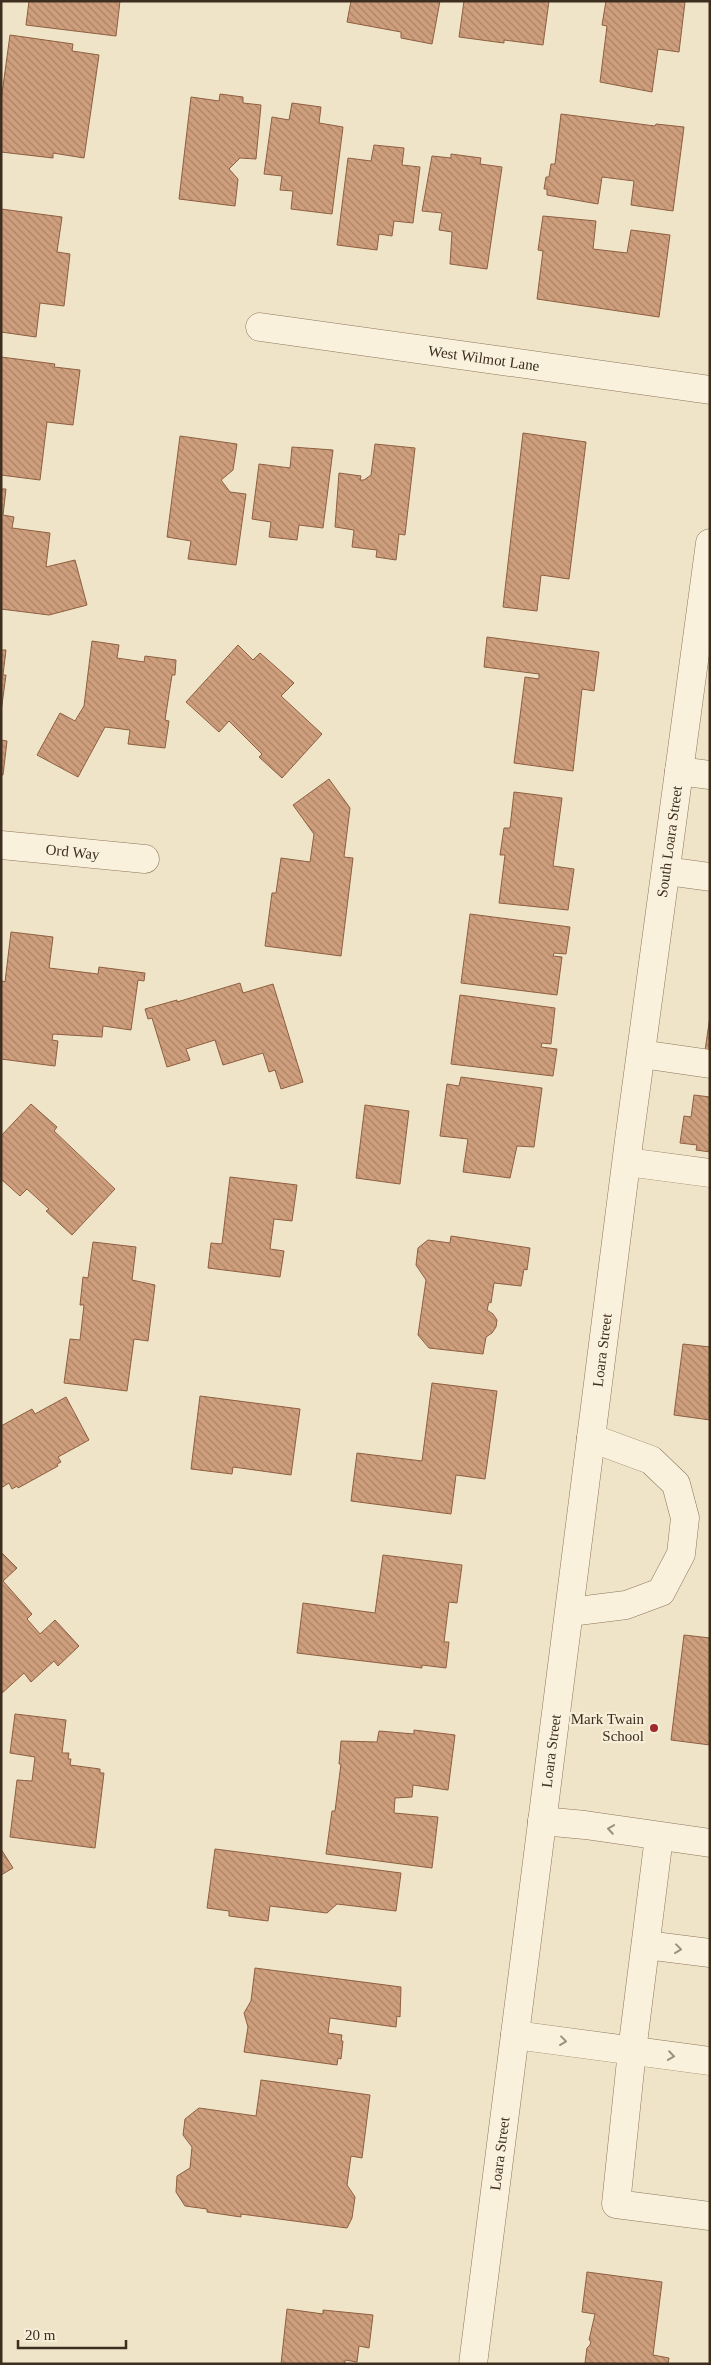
<svg xmlns="http://www.w3.org/2000/svg" width="711" height="2365" viewBox="0 0 711 2365" font-family="'Times New Roman',serif">
  <defs>
    <pattern id="building-back-hatch" width="6" height="6" patternUnits="userSpaceOnUse" patternTransform="scale(1.25)"><rect width="6" height="6" fill="#cf9f7d"/><path d="M-1 5l2 2M0 0l6 6M5-1l2 2" fill="none" stroke="#a98266"/></pattern>
  </defs>
  <rect width="100%" height="100%" fill="#f0e4c8"/>
  <path fill="url(#building-back-hatch)" stroke="#8d5f41" d="M29,1H120L116,36L26,25Z
    M351,1H440L432,44L401,38V32L347,22Z
    M464,1H549L543,45L504,40V43L459,37Z
    M606,1L685,2L679,52L658,49L652,92L600,82L607,26L602,25Z
    M10,35L73,44L72,51L99,55L84,158L53,153V158L1,152V101Z
    M220,94L243,97V103L261,105L256,159L240,158L229,169L238,179L235,206L179,199L191,97L219,101Z
    M292,103L321,107L319,123L343,127L332,214L291,209L293,191L280,190L282,176L264,174L272,117L289,120Z
    M561,114L655,126L656,124L684,127L673,211L631,205L634,181L602,177L598,204L547,195V189H544L546,177H549L551,164H555Z
    M374,145L404,148L402,165L420,167L413,223L394,221L392,236L379,234L377,250L337,245L348,158L371,161Z
    M451,154L481,158L480,164L502,167L487,269L450,264L452,232L439,230L442,213L422,211L432,156L451,158Z
    M1,209L62,217L57,252L70,254L64,306L40,303L36,337L1,332Z
    M543,216L596,221L593,249L627,253L631,230L670,235L659,317L537,299L543,251L538,250Z
    M1,357L55,364L54,367L80,370L73,425L47,422L40,480L1,475Z
    M523,433L586,442L569,579L541,575L537,611L503,607Z
    M180,436L237,444L233,470L221,480L230,492L246,494L236,565L188,559L191,541L167,537Z
    M375,444L415,448L405,535L399,534L396,560L376,557L377,550L352,547L354,530L335,527L339,473L361,476L360,480H364L371,475Z
    M292,447L333,450L323,528L299,525L297,540L269,537L271,522L252,519L259,464L290,468Z
    M1,489H6L3,515L14,517L12,528L50,533L46,567L75,560L87,605L49,615L1,609Z
    M487,637L599,652L594,691L582,689L573,771L514,763L525,677L539,679V674L484,667Z
    M92,641L119,645L117,658L144,662L145,656L176,660L175,675H172L165,720L169,721L165,748L128,744L130,730L105,727L78,777L37,755L60,713L75,721L84,706Z
    M238,645L253,660L260,653L294,683L281,696L322,734L282,778L259,757L262,754L229,721L219,732L186,702Z
    M1,650H6L3,675H6L1,712Z
    M1,740L7,741L3,775H1Z
    M329,779L350,808L344,857L353,858L341,956L265,946L272,893H276L281,858L310,862L314,834L293,805Z
    M514,792L562,798L553,866L574,869L568,910L499,903L505,855H500L504,828H510Z
    M470,914L570,927L566,954L554,953L553,956L562,957L557,995L461,983Z
    M11,932L53,937L49,968L98,974L99,967L145,973L144,981L138,980L131,1030L103,1026L102,1037L53,1034L52,1040L58,1041L55,1066L1,1059V984L2,981L5,982Z
    M240,983L243,993L273,984L303,1082L281,1089L275,1070L269,1072L263,1053L223,1065L215,1040L186,1049L190,1060L167,1067L152,1018L148,1019L145,1009L177,1000V1002Z
    M460,995L555,1008L551,1044L542,1043L541,1047L557,1049L553,1076L451,1064Z
    M710,1016V1059L704,1058Z
    M461,1077L542,1088L534,1147L517,1146L510,1178L463,1172L468,1139L440,1136L447,1084L459,1086Z
    M694,1095L710,1097V1152L696,1150L697,1145L680,1143L684,1116L691,1117Z
    M31,1104L57,1127L54,1131L115,1189L72,1235L46,1211L49,1209L27,1189L20,1196L1,1179V1136Z
    M365,1105L409,1111L400,1184L356,1178Z
    M230,1177L297,1185L292,1221L274,1219L270,1249L284,1251L280,1277L208,1268L211,1243L222,1244Z
    M451,1236L530,1248L527,1270L524,1269L521,1286L494,1283L491,1303L489,1302L487,1310L493,1314L497,1320L496,1327L492,1333L486,1337L483,1354L429,1348L418,1335L426,1280L416,1265L418,1248L428,1240L450,1243Z
    M93,1242L136,1247L132,1280L155,1285L148,1341L134,1339L127,1391L64,1383L70,1339L80,1340L84,1305H80L83,1277L88,1278Z
    M683,1344L710,1347V1420L674,1415Z
    M432,1383L497,1391L485,1479L456,1475L451,1514L351,1501L357,1453L422,1461Z
    M200,1396L300,1409L291,1475L233,1467L232,1474L191,1469Z
    M66,1397L89,1440L58,1457L61,1462L57,1464L58,1466L18,1488L17,1486L12,1489L9,1483L1,1488V1426L32,1409L35,1414Z
    M1,1552L17,1568L3,1581L32,1614L27,1619L40,1634L55,1620L79,1646L58,1666L54,1661L31,1682L24,1673L1,1694Z
    M383,1555L462,1565L457,1603L449,1602L444,1642H449L446,1668L422,1665V1668L297,1653L303,1603L375,1613Z
    M684,1635L710,1638V1745L671,1740Z
    M15,1714L66,1720L62,1753H69L68,1759H71L70,1765L100,1769V1773H104L95,1848L10,1837L17,1780L32,1781L35,1757L10,1753Z
    M414,1730L455,1735L448,1790L413,1785L412,1797L395,1798L394,1813L438,1817L432,1868L326,1854L332,1811H335L341,1764H339L341,1741L377,1742L379,1731L414,1734Z
    M1,1849L13,1868L1,1875Z
    M215,1849L401,1873L396,1911L337,1904L327,1913L270,1906L268,1921L229,1916V1911L207,1908Z
    M255,1968L401,1987L400,2017L397,2016L396,2027L330,2018L328,2033L342,2035L341,2041H343L341,2059L338,2058L337,2065L244,2052L248,2027L244,2013L251,2001Z
    M261,2080L370,2095L362,2158L351,2156L347,2185L355,2197L352,2218L347,2228L241,2214V2217L207,2212V2209L185,2206L176,2192L177,2176L190,2168L192,2147L183,2135L185,2119L199,2108L256,2116Z
    M587,2272L662,2282L653,2355L669,2358L668,2364L585,2363L587,2348L590,2345L591,2341L589,2340L595,2314L582,2312Z
    M287,2309L323,2314V2310L373,2315L369,2348L359,2346L357,2362L345,2360V2364H281Z"/>
  <g fill="none" stroke-linecap="round" stroke-linejoin="round">
    <defs>
      <g id="minor">
        <path id="s1" d="M260,327L710,390"/>
        <path d="M679,771L710,775"/>
        <path id="s2" d="M1,845L145,859"/>
        <path d="M666,871L710,877"/>
        <path d="M641,1054L710,1064"/>
        <path d="M627,1162L710,1173"/>
        <path d="M570,1612L626,1605L661,1592L681,1554L685,1518L676,1484L651,1460L591,1438"/>
        <path d="M542,1821L585,1825L710,1843"/>
        <path d="M659,1837L632,2051L616,2204L710,2216"/>
        <path d="M646,1945L710,1953"/>
        <path d="M515,2035L710,2061"/>
        <path id="s3" d="M473,2364L629,1140L710,543"/>
      </g>
    </defs>
    <use href="#minor" stroke="#8d765c" stroke-width="29"/>
    <use href="#minor" stroke="#faf1dc" stroke-width="28"/>
  </g>
  <defs><path id="oneway-chevron" d="M-2-3.5L2.5 0L-2 3.5" fill="none" stroke-width="1.6" stroke-linecap="round" stroke-linejoin="round" transform="scale(1.25)"/></defs>
  <g stroke="#9c907e">
    <use href="#oneway-chevron" transform="translate(611 1829) rotate(-171)"/>
    <use href="#oneway-chevron" transform="translate(678 1949) rotate(7)"/>
    <use href="#oneway-chevron" transform="translate(563 2041) rotate(7)"/>
    <use href="#oneway-chevron" transform="translate(671 2056) rotate(8)"/>
  </g>
  <circle fill="#9e2a2b" stroke="#f7eed8" stroke-width="2" cx="654" cy="1728" r="5"/>
  <g text-anchor="middle" dominant-baseline="central" stroke-width="4.5" stroke-linejoin="round" paint-order="stroke">
    <g font-size="15" fill="#3d2e20" stroke="#f7eed8">
      <text stroke="none"><textPath href="#s1" startOffset="226">West Wilmot Lane</textPath></text>
      <text stroke="none"><textPath href="#s3" startOffset="1535">South Loara Street</textPath></text>
      <text stroke="none"><textPath href="#s2" startOffset="72">Ord Way</textPath></text>
      <text stroke="none"><textPath href="#s3" startOffset="1022">Loara Street</textPath></text>
      <text stroke="none"><textPath href="#s3" startOffset="618">Loara Street</textPath></text>
      <text stroke="none"><textPath href="#s3" startOffset="212">Loara Street</textPath></text>
    </g>
    <g font-size="15" fill="#3d2e20" stroke="#f7eed8" text-anchor="end">
      <text x="644" y="1719">Mark Twain<tspan x="644" dy="17">School</tspan></text>
    </g>
  </g>
  <rect width="711" height="2365" fill="none" stroke="#3d2e20" stroke-width="5"/>
  <path d="M18 2340v8h108v-8" fill="none" stroke="#3d2e20" stroke-width="2.5"/>
  <text x="25" y="2340" font-size="15" fill="#3d2e20" stroke="#f7eed8" stroke-width="4" paint-order="stroke">20 m</text>
</svg>
